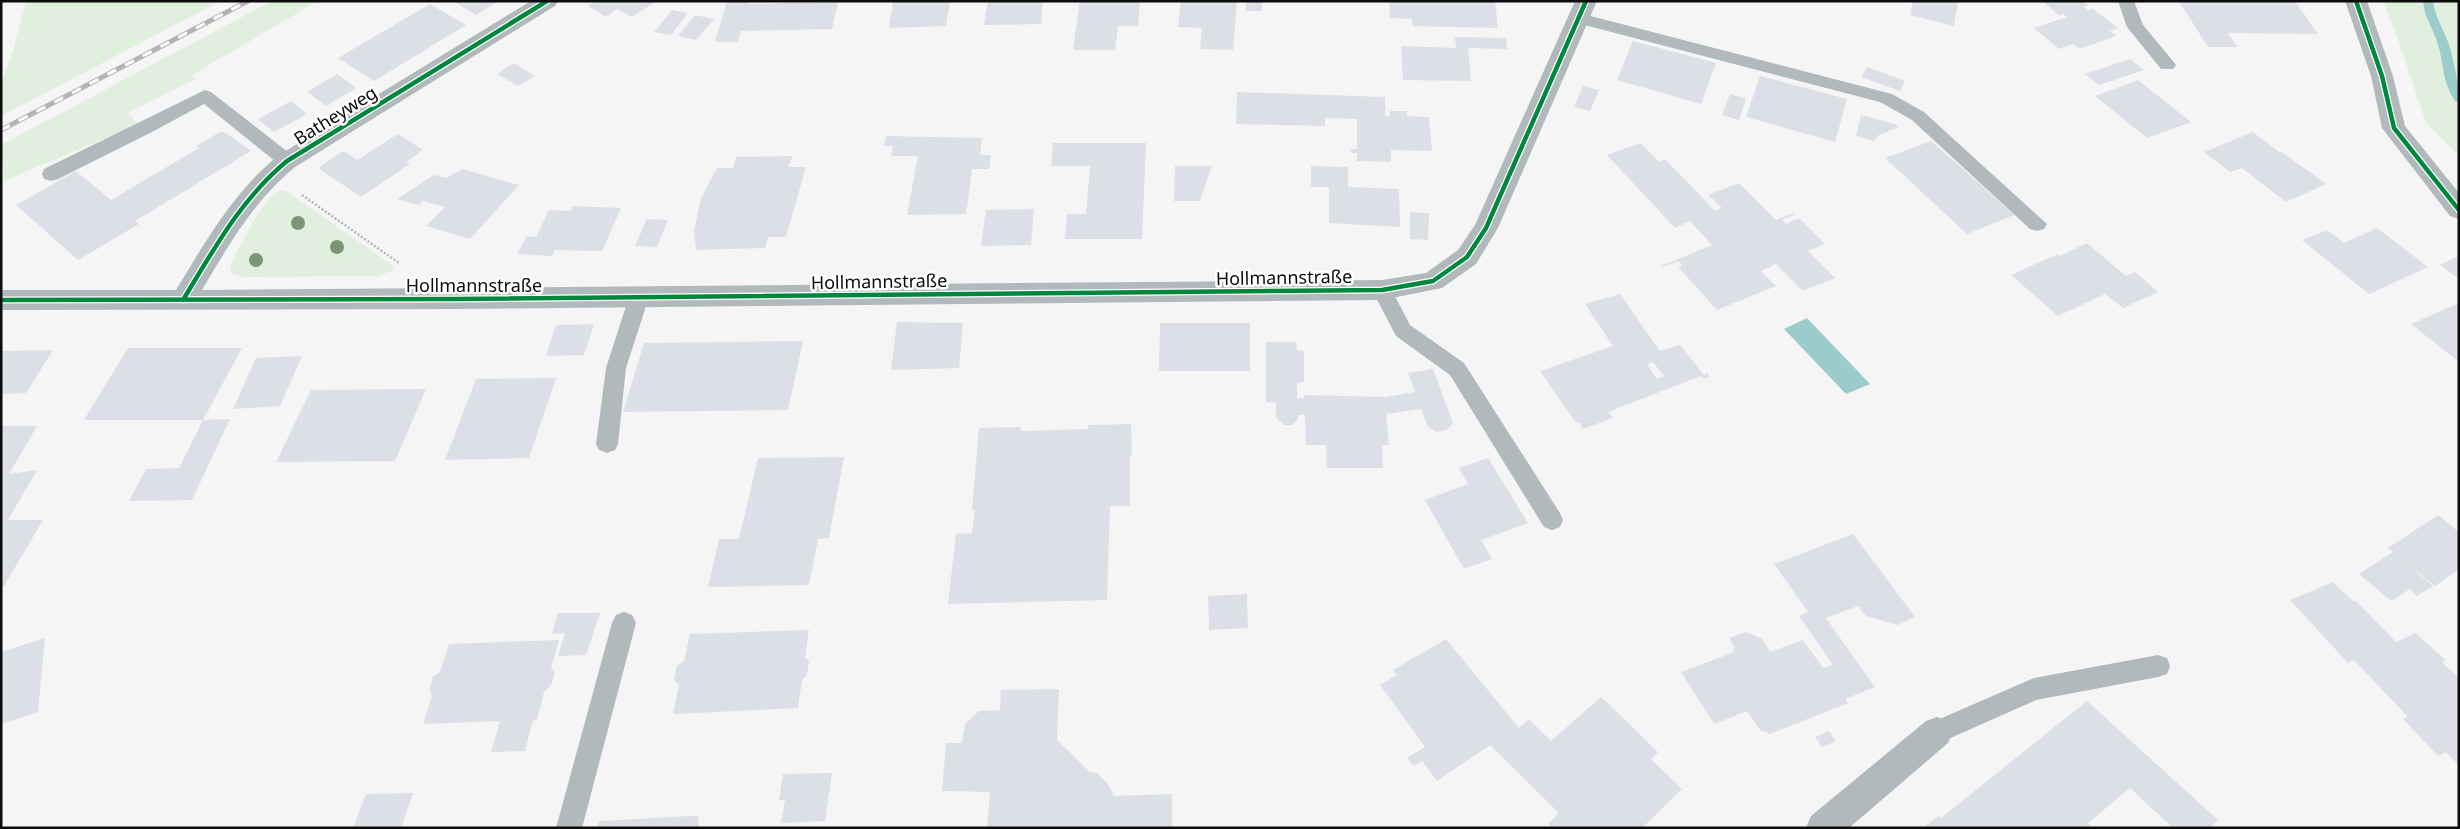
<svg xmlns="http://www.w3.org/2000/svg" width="2460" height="829" viewBox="0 0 2460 829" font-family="'Noto Sans',sans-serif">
  <rect width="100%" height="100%" fill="#f5f5f5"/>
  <path fill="#e1efde" d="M26,1H221L1,116V84L13,51Z
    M272,1H318L192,75L196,79L128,113L138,124L4,181L1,145Z
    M2383,1H2459V156L2426,123L2397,36Z
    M281,190L286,191L394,266L393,270L379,276L243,277L232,274L230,268L232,262C242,243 261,199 281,190Z"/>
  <path fill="#9ccbcc" d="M1807,318L1870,384L1846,394L1784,329Z"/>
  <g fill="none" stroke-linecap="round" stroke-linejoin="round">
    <path fill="#9ccbcc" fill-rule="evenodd" d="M2423,1H2433C2435,18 2444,29 2449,45C2454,60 2459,86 2459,102L2455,101C2441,78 2445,68 2438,45C2434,29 2424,18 2423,1Z"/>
  </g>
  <path fill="#dddfe6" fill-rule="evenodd" d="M459,1H499L476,15L456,3Z
    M596,1H657L632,17L617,9L606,17L588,6Z
    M727,1H749L748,4L838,2L832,29L741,31L738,42H715Z
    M893,1H950L946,26L889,28Z
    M988,1H1043L1041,24L984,25Z
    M1080,1H1140L1138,26H1118L1115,50H1073Z
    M1181,1L1237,2L1233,50L1200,49L1202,28L1178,27Z
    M1246,1H1262V11H1246Z
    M1389,1H1495L1498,28L1413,26L1412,19L1390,18Z
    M1913,1H1958L1954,26L1910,15Z
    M2042,1H2083L2088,5L2084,7L2088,10L2093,9L2118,28L2110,31L2116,36L2080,49L2073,44L2059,49L2034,28L2067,17L2063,14L2059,15Z
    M2179,1H2295L2318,34L2228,33L2237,47H2208Z
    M430,4L466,25L374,81L338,58Z
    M672,10L688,13L671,35L654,32Z
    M695,15L714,19L696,40L678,36Z
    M1455,37L1506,38L1507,49L1468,48L1471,81L1403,80L1401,46L1456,48Z
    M1633,41L1716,63L1701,104L1617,80Z
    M2130,59L2144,70L2099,85L2085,74Z
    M514,63L535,76L518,86L497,74Z
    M1867,67L1905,81L1900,91L1861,77Z
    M337,74L356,88L326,106L307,92Z
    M1760,76L1847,99L1835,142L1746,117Z
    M2138,80L2191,122L2147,138L2095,96Z
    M1583,86L1599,90L1590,111L1574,107Z
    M1237,92L1385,97V116H1390V111H1407V116L1429,117L1432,151L1391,150V162L1357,161V153H1351V149H1357V119L1325,118V126L1236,124Z
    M1730,94L1746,98L1739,120L1722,115Z
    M291,101L307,114L274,132L258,119Z
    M1861,115L1895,124L1899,127L1879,135L1874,141L1856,136Z
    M220,132L226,133L251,151L135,221L139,224L78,260L16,205L76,171L111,200L199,148L196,146Z
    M2253,132L2279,152H2282L2326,184L2286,202L2242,168L2230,172L2204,152Z
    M398,134L423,150L406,162L410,164L361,197L318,168L343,151L357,160Z
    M886,136L982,138L980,155H991L989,169H972L966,214L907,215L918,156H891L893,146H884Z
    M1931,141L1972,177L2014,215L1967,234L1885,158Z
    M1053,143H1146L1142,239H1065L1067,214H1086L1090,166H1051Z
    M1640,143L1659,162L1665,159L1715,211L1722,208L1708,195L1739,183L1776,220L1793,213L1795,214L1782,220L1786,224L1799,218L1825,244L1808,251L1835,278L1803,291L1776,264L1761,271L1776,286L1717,310L1678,267L1682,266L1678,261L1663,267L1661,266L1712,245L1690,221L1675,228L1607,155Z
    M793,156L788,167H806L786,237H768L765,248L696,250L694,231L701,198L717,168H733L736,157Z
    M1175,166H1212L1200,201H1174Z
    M1311,166L1348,167V187L1399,189L1400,227L1329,223V187H1311Z
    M462,169L519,185L470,239L426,226L445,207L423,201L419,205L397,199L434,175L446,178Z
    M573,206L621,208L602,251L555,250L552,256L517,254L527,236L536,237L549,210L571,211Z
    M1034,209L1031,245L981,246L986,210Z
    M1410,212L1429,213L1428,240L1410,239Z
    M647,219L668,220L657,247L635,246Z
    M2377,228L2428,267L2369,294L2302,240L2325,231L2330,232L2344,243Z
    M2087,243L2126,276L2135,272L2158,292L2123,308L2105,294L2058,316L2011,275L2058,254L2060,256Z
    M2459,256V279L2440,265Z
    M1620,294L1660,351L1680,345L1704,375L1707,373L1710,377L1703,379L1701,376L1608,412L1613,418L1583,429L1579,422L1576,423L1540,371L1613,346L1585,304ZM1653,362L1664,376L1657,379L1647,364Z
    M2459,303V362L2411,324Z
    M897,322L963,323L959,368L891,370Z
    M1160,323H1250V371H1159Z
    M594,324L584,355L546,356L556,325Z
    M803,341L788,410L623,412L644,343Z
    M1266,342H1296L1297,350L1304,351V382L1297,383V398H1304V395L1385,397L1415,392L1408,373L1433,369L1453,423L1447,430L1437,432L1428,427L1421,409L1386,414L1389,445H1382L1383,468H1327L1326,445H1306L1305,415H1298V420L1292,425H1284L1276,418V403L1266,402Z
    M128,348H242L203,420H84Z
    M53,350L26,393L1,394V351Z
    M302,356L280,406L233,409L256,358Z
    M556,378L529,458L445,460L476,379Z
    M426,389L395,461L276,462L311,390Z
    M230,419L192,500L129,501L146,469L179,468L203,420Z
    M1131,424L1132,454L1130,456V506H1110L1107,600L948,604L956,534L972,533L975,510H972L979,428L1021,427V431L1088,429V425Z
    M1,426H37L9,474L37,470L8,520H43L4,586H1Z
    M844,457L829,538L818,539L809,585L708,587L719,539H739L758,458Z
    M1488,458L1528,523L1481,540L1492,559L1464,569L1425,500L1468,484L1459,468Z
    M2438,515L2459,532V569L2435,586L2405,562L2433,586L2417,596L2410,589L2391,601L2359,574L2393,552L2388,548Z
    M1853,534L1915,617L1898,625L1866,616L1858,606L1826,618L1875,687L1845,699L1848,703L1770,734L1760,730L1747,711L1714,724L1681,672L1732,653L1735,648L1729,638L1746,632L1762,639L1770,652L1803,640L1823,668L1833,665L1799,616L1808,612L1774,564Z
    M2333,582L2354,602L2356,601L2396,642L2416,633L2445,660L2442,662L2459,678V765L2446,752L2438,756L2403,719L2408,717L2354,660L2348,663L2290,600Z
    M1247,594L1248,628L1209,630L1208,596Z
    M558,613H600L586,655L558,656L565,633L552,634Z
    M809,630L805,657L809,661L807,675L802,680L798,708L673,714L679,685L674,680L677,666L684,661L690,634Z
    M45,638L38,712L1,724V652Z
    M1446,639L1519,728L1529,719L1551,741L1601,697L1658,752L1651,759L1682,789L1642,828H1552L1548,824L1559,813L1490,745L1437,781L1422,761L1413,766L1407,758L1425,747L1380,685L1397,675L1393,670Z
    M559,640L551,668L555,673L551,685L544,692L537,720H533L525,751L491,752L500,721L423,724L432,696L429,690L433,677L440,672L449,644Z
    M1059,689L1057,740L1090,772L1097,773L1108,784L1114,796L1172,794V828H987L990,792L942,791L946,743H962L965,724L979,711L1000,710L1001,690Z
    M2087,701L2218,820L2210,828H2173L2130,788L2088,823L2093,828H1923L1938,816L1941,818Z
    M1829,731L1836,741L1822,747L1815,737Z
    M832,773L825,821L781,823L785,800H779L783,774Z
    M413,793L401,828H353L366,794Z
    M690,816H698L699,828H596L600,821Z"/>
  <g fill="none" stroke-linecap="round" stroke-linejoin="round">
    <path stroke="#b4b6b8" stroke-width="2.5" stroke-dasharray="2 2" stroke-linecap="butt" d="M302,195L399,263"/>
    <path fill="#b2b9bc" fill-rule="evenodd" d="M2118,1H2134L2143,25L2173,61L2176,65L2173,69H2161L2127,27Z
      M1579,13L1892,94L1924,112L2047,224L2044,229L2037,231L2030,229L1912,120L1880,102L1573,22L1571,18L1573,14Z
      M205,90L211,92L293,156L296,161L293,166L287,167L281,166L204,104L152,132L58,179L51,181L44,179L42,174L44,169Z
      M1382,283L1389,285L1410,325L1464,363L1560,513L1563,520L1560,527L1552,530L1544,527L1450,375L1396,336L1372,290L1375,285Z
      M639,289L646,292L649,297L626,368L618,444L615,450L607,453L599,450L596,444L606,368L629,297L632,292Z
      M624,612L632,615L636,623L582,828H556L612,623L616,615Z
      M2158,655L2167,658L2170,666L2167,674L2158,677L2036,700L1937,744L1928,740L1925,732L1928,724L2034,678Z"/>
    <path fill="#b2b9bc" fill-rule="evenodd" d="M531,1H558L555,6L295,167C254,201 229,244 202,290L1382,280L1426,273L1458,250L1475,225L1575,1H1597L1498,228L1476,264L1442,288L1382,300L457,309L1,310V290H176C206,241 233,192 279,155Z
      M2345,1H2367L2393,76L2405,126L2459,193V219L2450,216L2382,128L2371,76Z
      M1937,717L1948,721L1953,732L1948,743L1849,828H1806L1811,816L1926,721Z"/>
    <defs>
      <path id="rail" d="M1,130L248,1"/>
    </defs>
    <use href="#rail" stroke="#b2b4b5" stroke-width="5"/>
    <use href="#rail" stroke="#fff" stroke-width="3" stroke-dasharray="10" stroke-linecap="butt"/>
    <defs>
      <path id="cycleway" d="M2356,1L2382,76L2394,128L2459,210
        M1,300L457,299L1382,290L1433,281L1467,257L1486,228L1586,1
        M183,300C214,249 241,199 287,161L547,1"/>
    </defs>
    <use href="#cycleway" stroke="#fff" stroke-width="7"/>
    <use href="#cycleway" stroke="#00873e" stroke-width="4.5"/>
  </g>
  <g fill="#7d9577">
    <circle cx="298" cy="223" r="7"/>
    <circle cx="337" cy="247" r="7"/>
    <circle cx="256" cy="260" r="7"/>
  </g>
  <g text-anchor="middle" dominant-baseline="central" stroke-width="5" stroke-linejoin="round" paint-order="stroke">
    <g font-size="18" fill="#0c0c0c" stroke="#fff">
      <text transform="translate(335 115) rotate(-32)">Batheyweg</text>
      <text transform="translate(1284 277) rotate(-1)">Hollmannstraße</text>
      <text transform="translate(879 281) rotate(-1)">Hollmannstraße</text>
      <text x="474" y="285">Hollmannstraße</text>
    </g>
  </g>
  <rect width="2460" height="829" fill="none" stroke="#0c0c0c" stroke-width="5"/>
</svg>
